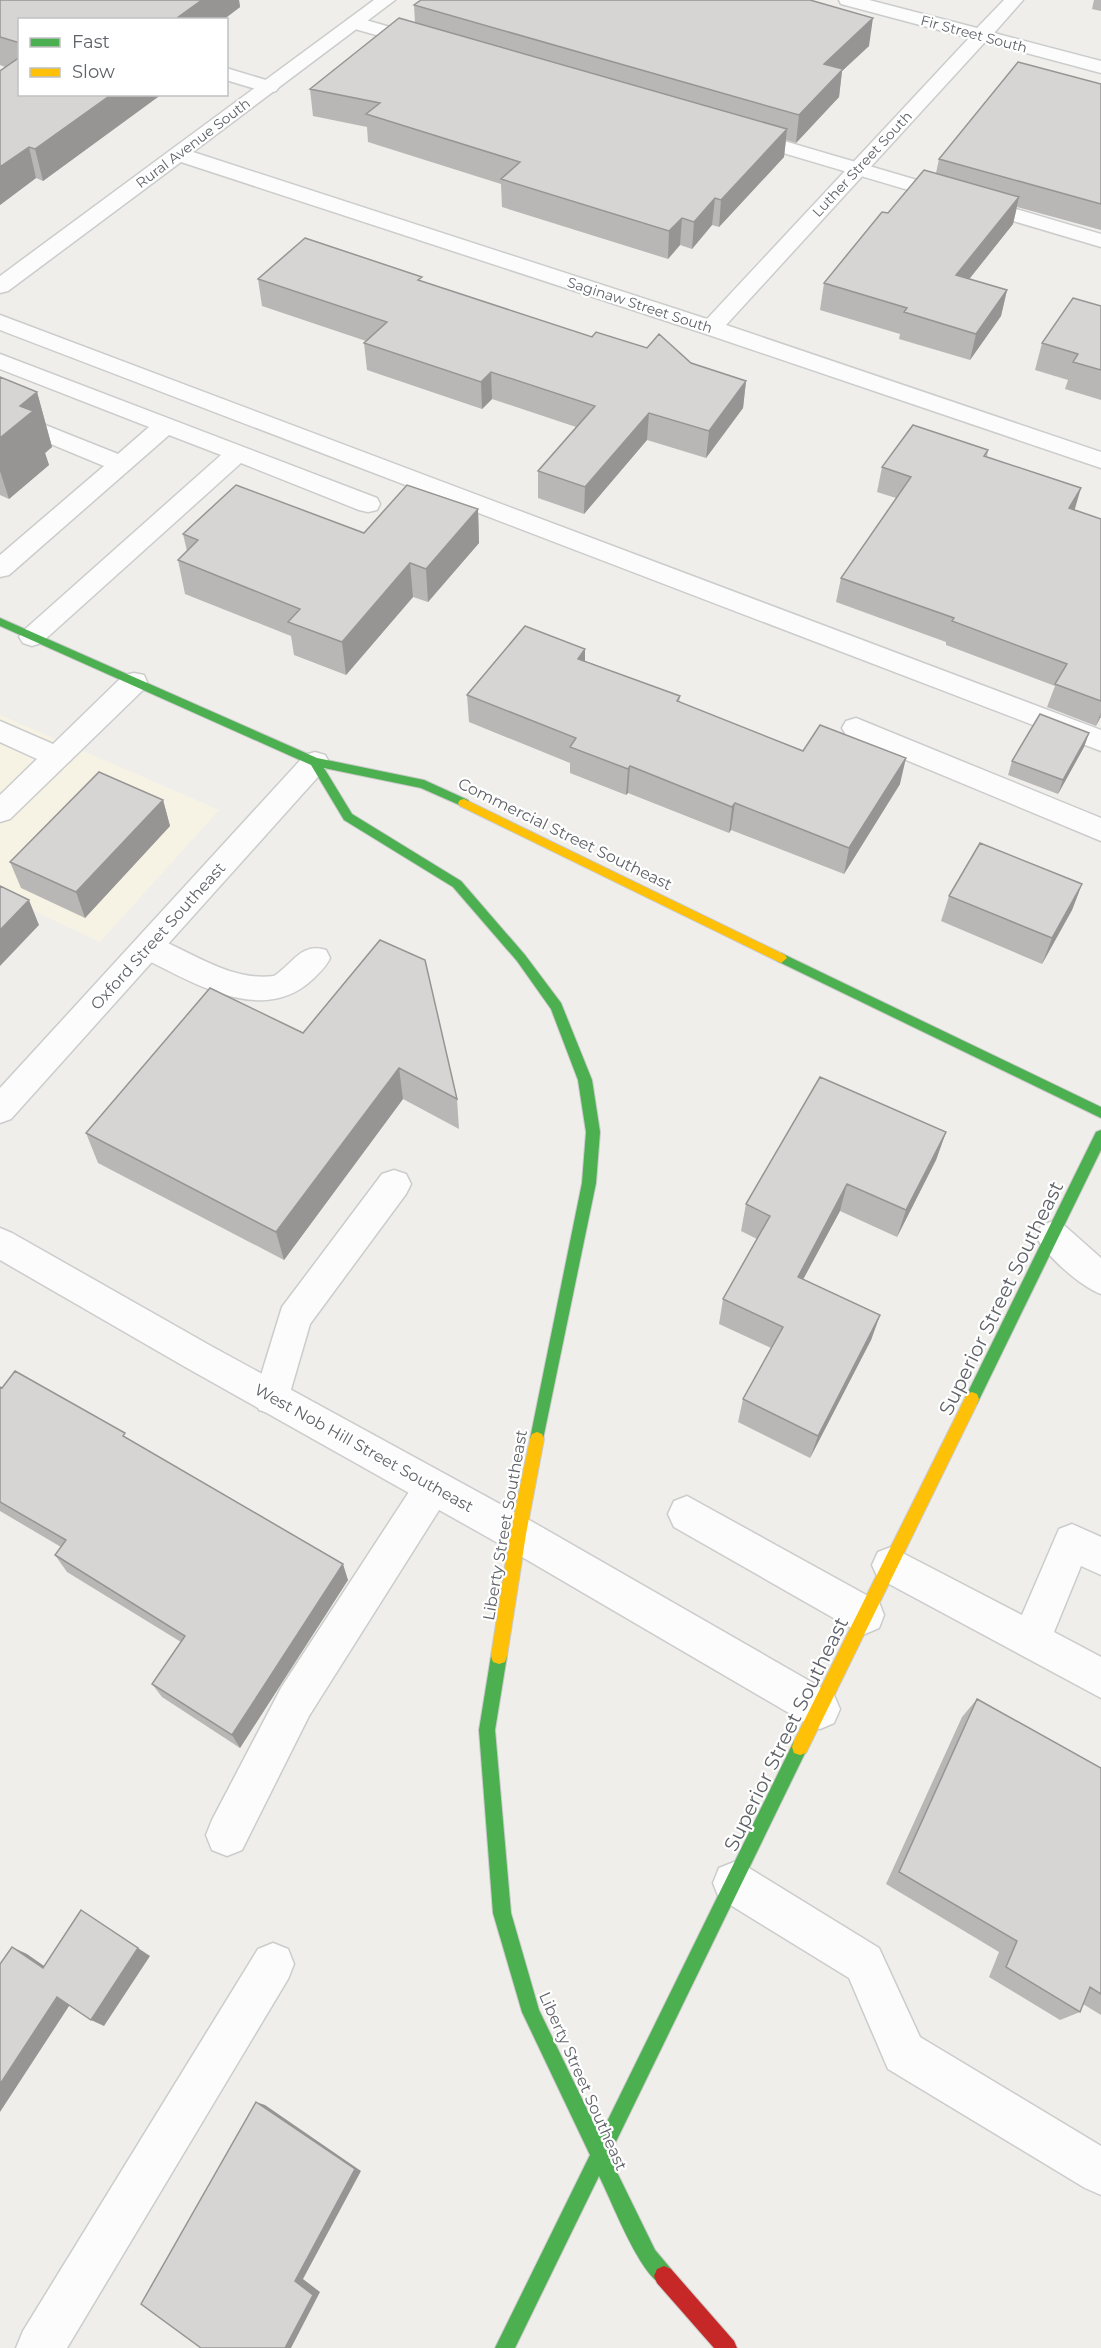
<svg xmlns="http://www.w3.org/2000/svg" width="1101" height="2348" viewBox="0 0 1101 2348" font-family="Montserrat,sans-serif">
  <rect width="100%" height="100%" fill="#efeeea"/>
  <path fill="#f7f3e4" d="M0,715L219,810L100,942L0,895Z"/>
  <g fill="none" stroke-linecap="round" stroke-linejoin="round">
    <defs>
      <path id="lane" d="M355,17L432,39L435,43L432,47L425,49L348,27L346,23L348,19Z
        M226,68L276,83L279,87L276,91L269,93L226,80Z
        M743,129L1101,234V247L736,139L733,135L736,131Z
        M0,315L1101,730V751L0,330Z
        M0,354L377,498L380,504L377,510L368,512L359,510L241,463L41,643L32,646L23,643L19,637L23,631L221,455L169,435L9,575L0,577V555L104,466L0,423V407L118,454L149,427L0,369Z
        M134,673L144,675L147,682L144,689L10,819L0,822V795L37,759L0,742V721L53,744L124,675Z
        M856,718L1101,818V841L846,735L842,728L846,721Z
        M148,935C189,949 228,982 274,976C293,964 301,942 326,950L330,958C326,967 320,972 313,979C262,1028 189,980 137,955L133,947L137,939Z
        M394,1170L406,1174L411,1184L406,1194L310,1324L285,1410L272,1414L259,1410L254,1398L282,1307L382,1174Z
        M1053,1221L1065,1226L1101,1258V1294C1081,1287 1045,1255 1036,1236L1041,1226Z
        M433,1470L446,1475L451,1487L446,1499L309,1716L242,1850L227,1856L212,1850L206,1835L212,1820L281,1688L420,1475Z
        M687,1496L879,1602L884,1615L879,1628L865,1634L851,1628L674,1527L668,1514L674,1501Z
        M1072,1524L1101,1537V1575L1081,1566L1054,1632L1101,1657V1698L878,1578L872,1565L878,1552L891,1547L1022,1615L1059,1529Z
        M734,1862L749,1868L879,1948L920,2037L1101,2146V2195L1085,2188L888,2069L849,1978L719,1898L713,1883L719,1868Z
        M273,1943L288,1949L294,1964L288,1979L67,2348H16L23,2331L258,1949Z"/>
      <path id="street" d="M374,0H395L193,152L707,319L969,38L841,4L839,0H869L977,28L1004,0H1023L994,33L1101,61V73L985,42L726,325L1101,452V468L703,333L181,162L8,291L0,293V276Z
        M315,752L325,755L329,762L325,769L11,1119L0,1123V1088L305,755Z
        M0,1228L12,1233L211,1346L531,1521L834,1695L840,1709L834,1723L820,1729L806,1723L505,1547L187,1368L0,1260Z"/>
      <path id="fast" d="M0,618L317,758L424,780L468,800L470,803L468,806L464,807L421,788L324,768L352,814L461,881L525,955L561,1003L592,1080L600,1132L596,1183L542,1444L537,1446L532,1444L530,1439L582,1183L586,1132L578,1080L551,1009L517,961L453,887L344,820L311,765L0,626Z
        M781,953L1101,1107V1118L777,961L775,958Z
        M1101,1130V1150L977,1404L972,1406L967,1404L965,1399L967,1394L1096,1132Z
        M499,1648L505,1650L507,1656L495,1730L511,1913L539,2010L600,2136L794,1741L800,1739L806,1741L808,1747L609,2156L655,2250L671,2269L674,2276L671,2283L664,2286C639,2275 612,2201 599,2176L515,2348H495L590,2155L522,2012L493,1913L479,1730L491,1656L493,1650Z"/>
      <path id="slow" d="M464,799L785,955L787,958L781,963L777,961L460,806L458,803L460,800Z
        M972,1392L977,1394L979,1399L977,1404L806,1753L800,1755L794,1753L792,1747L794,1741L967,1394Z
        M537,1432L542,1434L544,1439L526,1534L507,1656L505,1662L499,1664L493,1662L491,1656L510,1534L530,1439L532,1434Z"/>
      <path id="jam" d="M664,2266L671,2269L734,2341L737,2348H714L657,2283L654,2276L657,2269Z"/>
    </defs>
    <use href="#lane" stroke="#cbcccc" stroke-width="3"/>
    <use href="#street" stroke="#cbcccc" stroke-width="3"/>
    <use href="#fast" stroke="#cacacb" stroke-width="2"/>
    <use href="#slow" stroke="#cacacb" stroke-width="2"/>
    <use href="#jam" stroke="#cacacb" stroke-width="2"/>
    <use href="#lane" fill="#fdfcfc" fill-rule="evenodd"/>
    <use href="#street" fill="#fdfcfc" fill-rule="evenodd"/>
    <use href="#fast" fill="#4caf50" fill-rule="evenodd"/>
    <use href="#slow" fill="#ffc107" fill-rule="evenodd"/>
    <use href="#jam" fill="#c62828" fill-rule="evenodd"/>
  </g>
  <path fill="#b8b7b5" d="M0,0H239L240,7L223,20H20V94H162L43,181L36,178L0,205V71L5,67L0,65Z
    M1094,0H1101V11L1092,9Z
    M414,5L869,46L842,71L839,97L796,143L786,140L784,157L719,227L712,225L692,249L680,245L668,259L502,207L501,184L368,142L367,127L313,116L310,89L415,23Z
    M1101,84V230L1017,207L1013,224L969,279L1007,290L1001,316L970,360L899,339L900,334L820,310L824,283L888,213L936,173L939,159Z
    M258,279L422,281L592,337L691,363L746,381L743,408L706,458L647,440L584,514L538,498V471L576,427L492,399L482,409L367,370L364,343L366,341L262,306Z
    M1101,306V400L1065,389L1068,380L1035,370L1042,343Z
    M0,377L37,392L52,447L45,453L49,465L9,499L0,495Z
    M988,450L987,457L1075,510L1101,519V718H1100L1096,726L1047,707L1055,686L946,645V642L836,602L841,578L896,498L877,492L882,467Z
    M478,509L479,543L428,602L413,597L346,675L294,655L291,636L185,594L178,560L187,551L183,534L364,533Z
    M585,661L680,696L679,702L803,751L900,784L844,874L731,830L729,833L628,793L626,795L570,773V763L469,722L467,695Z
    M1089,733L1084,747L1058,794L1008,775L1012,761Z
    M163,800L170,826L85,918L21,888L10,862Z
    M1082,884L1072,910L1042,964L941,921L949,896Z
    M380,940L457,1099L459,1129L403,1099L284,1260L98,1163L86,1133L303,1033Z
    M946,1132L936,1160L897,1237L840,1211L803,1279L880,1315L871,1340L810,1458L738,1422L743,1399L771,1348L719,1324L723,1299L757,1239L741,1231L746,1204Z
    M0,1387L128,1439L348,1580L240,1748L162,1697L152,1684L181,1642L67,1572L55,1555L61,1547L0,1511Z
    M977,1699L1101,1768V2015L1083,2004L1080,2012L1060,2020L989,1977L999,1952L886,1884L962,1717Z"/>
  <path fill="#969594" d="M202,0H239L240,7L223,20H174Z
    M873,18L869,46L842,71L839,97L796,143L799,115L824,64Z
    M112,94H162L43,181L35,149Z
    M787,129L784,157L719,227L721,200Z
    M29,147L36,178L0,205V167Z
    M1019,197L1013,224L951,302L956,275Z
    M715,198L712,225L692,249L694,222Z
    M682,218L680,245L668,259L669,231Z
    M1007,290L1001,316L970,360L976,334Z
    M491,372L492,399L482,409L481,382Z
    M746,381L743,408L706,458L709,431Z
    M37,392L52,447L45,453L49,465L9,499L0,471V438L20,406Z
    M649,413L647,440L584,514L585,487Z
    M1081,488L1074,512L1069,508Z
    M478,509L479,543L428,602L426,569Z
    M410,563L413,597L346,675L342,642Z
    M585,649V676L578,659Z
    M1101,712L1100,718L1096,726Z
    M1089,733L1084,747L1058,794L1063,780Z
    M906,758L900,784L844,874L849,848Z
    M630,766L628,793L626,795L628,769Z
    M163,800L170,826L85,918L76,892Z
    M735,803L731,830L729,833L732,807Z
    M1082,884L1072,910L1042,964L1052,938Z
    M29,900L39,925L0,966V930Z
    M399,1068L403,1099L284,1260L276,1232Z
    M946,1132L936,1160L897,1237L906,1210Z
    M847,1184L840,1211L791,1302L798,1277Z
    M880,1315L871,1340L810,1458L818,1436Z
    M343,1564L348,1580L240,1748L232,1735Z
    M81,1910L150,1956L104,2026L91,2020Z
    M12,1947L27,1954L57,1975L43,1968Z
    M57,1997L71,2003L0,2112V2084Z
    M256,2102L265,2105L361,2171L303,2279L320,2292L291,2348H285L295,2281Z"/>
  <path fill="#d6d5d3" stroke="#969594" stroke-width="1.5" d="M0,0H202L174,20H20V43L0,37Z
    M421,0H810L873,18L824,64L843,69L799,115L414,5Z
    M399,18L787,129L721,200L715,198L694,222L682,218L669,231L501,179L520,162L366,114L380,103L310,89Z
    M20,57V94H112L35,149L29,147L0,167V71Z
    M1018,62L1101,84V204L939,159Z
    M924,170L1019,197L956,275L1007,290L976,334L904,312L907,308L824,283L882,212L888,213Z
    M305,238L422,277L418,280L592,337L596,332L647,348L659,334L691,363L746,381L709,431L649,413L585,487L538,471L595,406L491,372L481,382L364,343L387,322L258,279Z
    M1073,298L1101,306V370L1073,362L1078,354L1042,343Z
    M0,377L37,392L20,406L33,411L0,438Z
    M913,425L988,450L984,456L1081,488L1069,508L1101,519V701L1055,684L1067,664L952,621L954,618L841,578L911,477L882,467Z
    M236,485L364,533L407,485L478,509L426,569L410,563L342,642L288,622L300,609L178,560L198,540L183,534Z
    M525,626L585,649L578,659L680,696L677,701L803,751L820,725L906,758L849,848L735,803L732,807L630,766L628,769L570,747L576,738L467,695Z
    M1040,714L1089,733L1063,780L1012,761Z
    M99,772L163,800L76,892L10,862Z
    M980,843L1082,884L1052,938L949,896Z
    M0,886L29,900L0,930Z
    M380,940L425,960L457,1099L399,1068L276,1232L86,1133L210,988L303,1033Z
    M820,1077L946,1132L906,1210L847,1184L798,1277L880,1315L818,1436L743,1399L783,1327L723,1299L770,1216L746,1204Z
    M15,1371L125,1433L123,1436L343,1564L232,1735L152,1684L185,1636L55,1555L66,1540L0,1502V1387L2,1388Z
    M977,1699L1101,1768V1994L1090,1987L1080,2012L1006,1967L1017,1941L899,1872Z
    M81,1910L138,1948L91,2020L57,1997L0,2084V1964L12,1947L43,1968Z
    M256,2102L355,2169L295,2281L313,2295L285,2348H201L141,2304Z"/>
  <g text-anchor="middle" dominant-baseline="central" stroke-width="4.5" stroke-linejoin="round" paint-order="stroke">
    <g font-size="14" fill="#5f6368" stroke="#fff">
      <text transform="translate(974 34) rotate(15)">Fir Street South</text>
      <text transform="translate(193 143) rotate(-37)">Rural Avenue South</text>
      <text transform="translate(862 164) rotate(-47)">Luther Street South</text>
      <text transform="translate(640 305) rotate(18)">Saginaw Street South</text>
    </g>
    <g font-size="16" fill="#5f6368" stroke="#fff">
      <text transform="translate(565 834) rotate(26)">Commercial Street Southeast</text>
      <text transform="translate(158 936) rotate(-48)">Oxford Street Southeast</text>
      <text transform="translate(364 1448) rotate(29)">West Nob Hill Street Southeast</text>
      <text transform="translate(505 1525) rotate(-80)">Liberty Street Southeast</text>
      <text transform="translate(583 2081) rotate(66)">Liberty Street Southeast</text>
    </g>
    <g font-size="20" fill="#5f6368" stroke="#fff">
      <text transform="translate(1001 1298) rotate(-64)">Superior Street Southeast</text>
      <text transform="translate(786 1734) rotate(-64)">Superior Street Southeast</text>
    </g>
  </g>
  <rect x="18" y="18" width="210" height="78" fill="#ffffff" stroke="#bfc1c3" stroke-width="1.5"/>
  <rect x="30" y="38" width="30" height="9" fill="#4caf50" stroke="#bfc1c3" stroke-width="1.5"/>
  <text x="72" y="48" font-size="18" fill="#5f6368">Fast</text>
  <rect x="30" y="68" width="30" height="9" fill="#ffc107" stroke="#bfc1c3" stroke-width="1.5"/>
  <text x="72" y="78" font-size="18" fill="#5f6368">Slow</text>
</svg>
